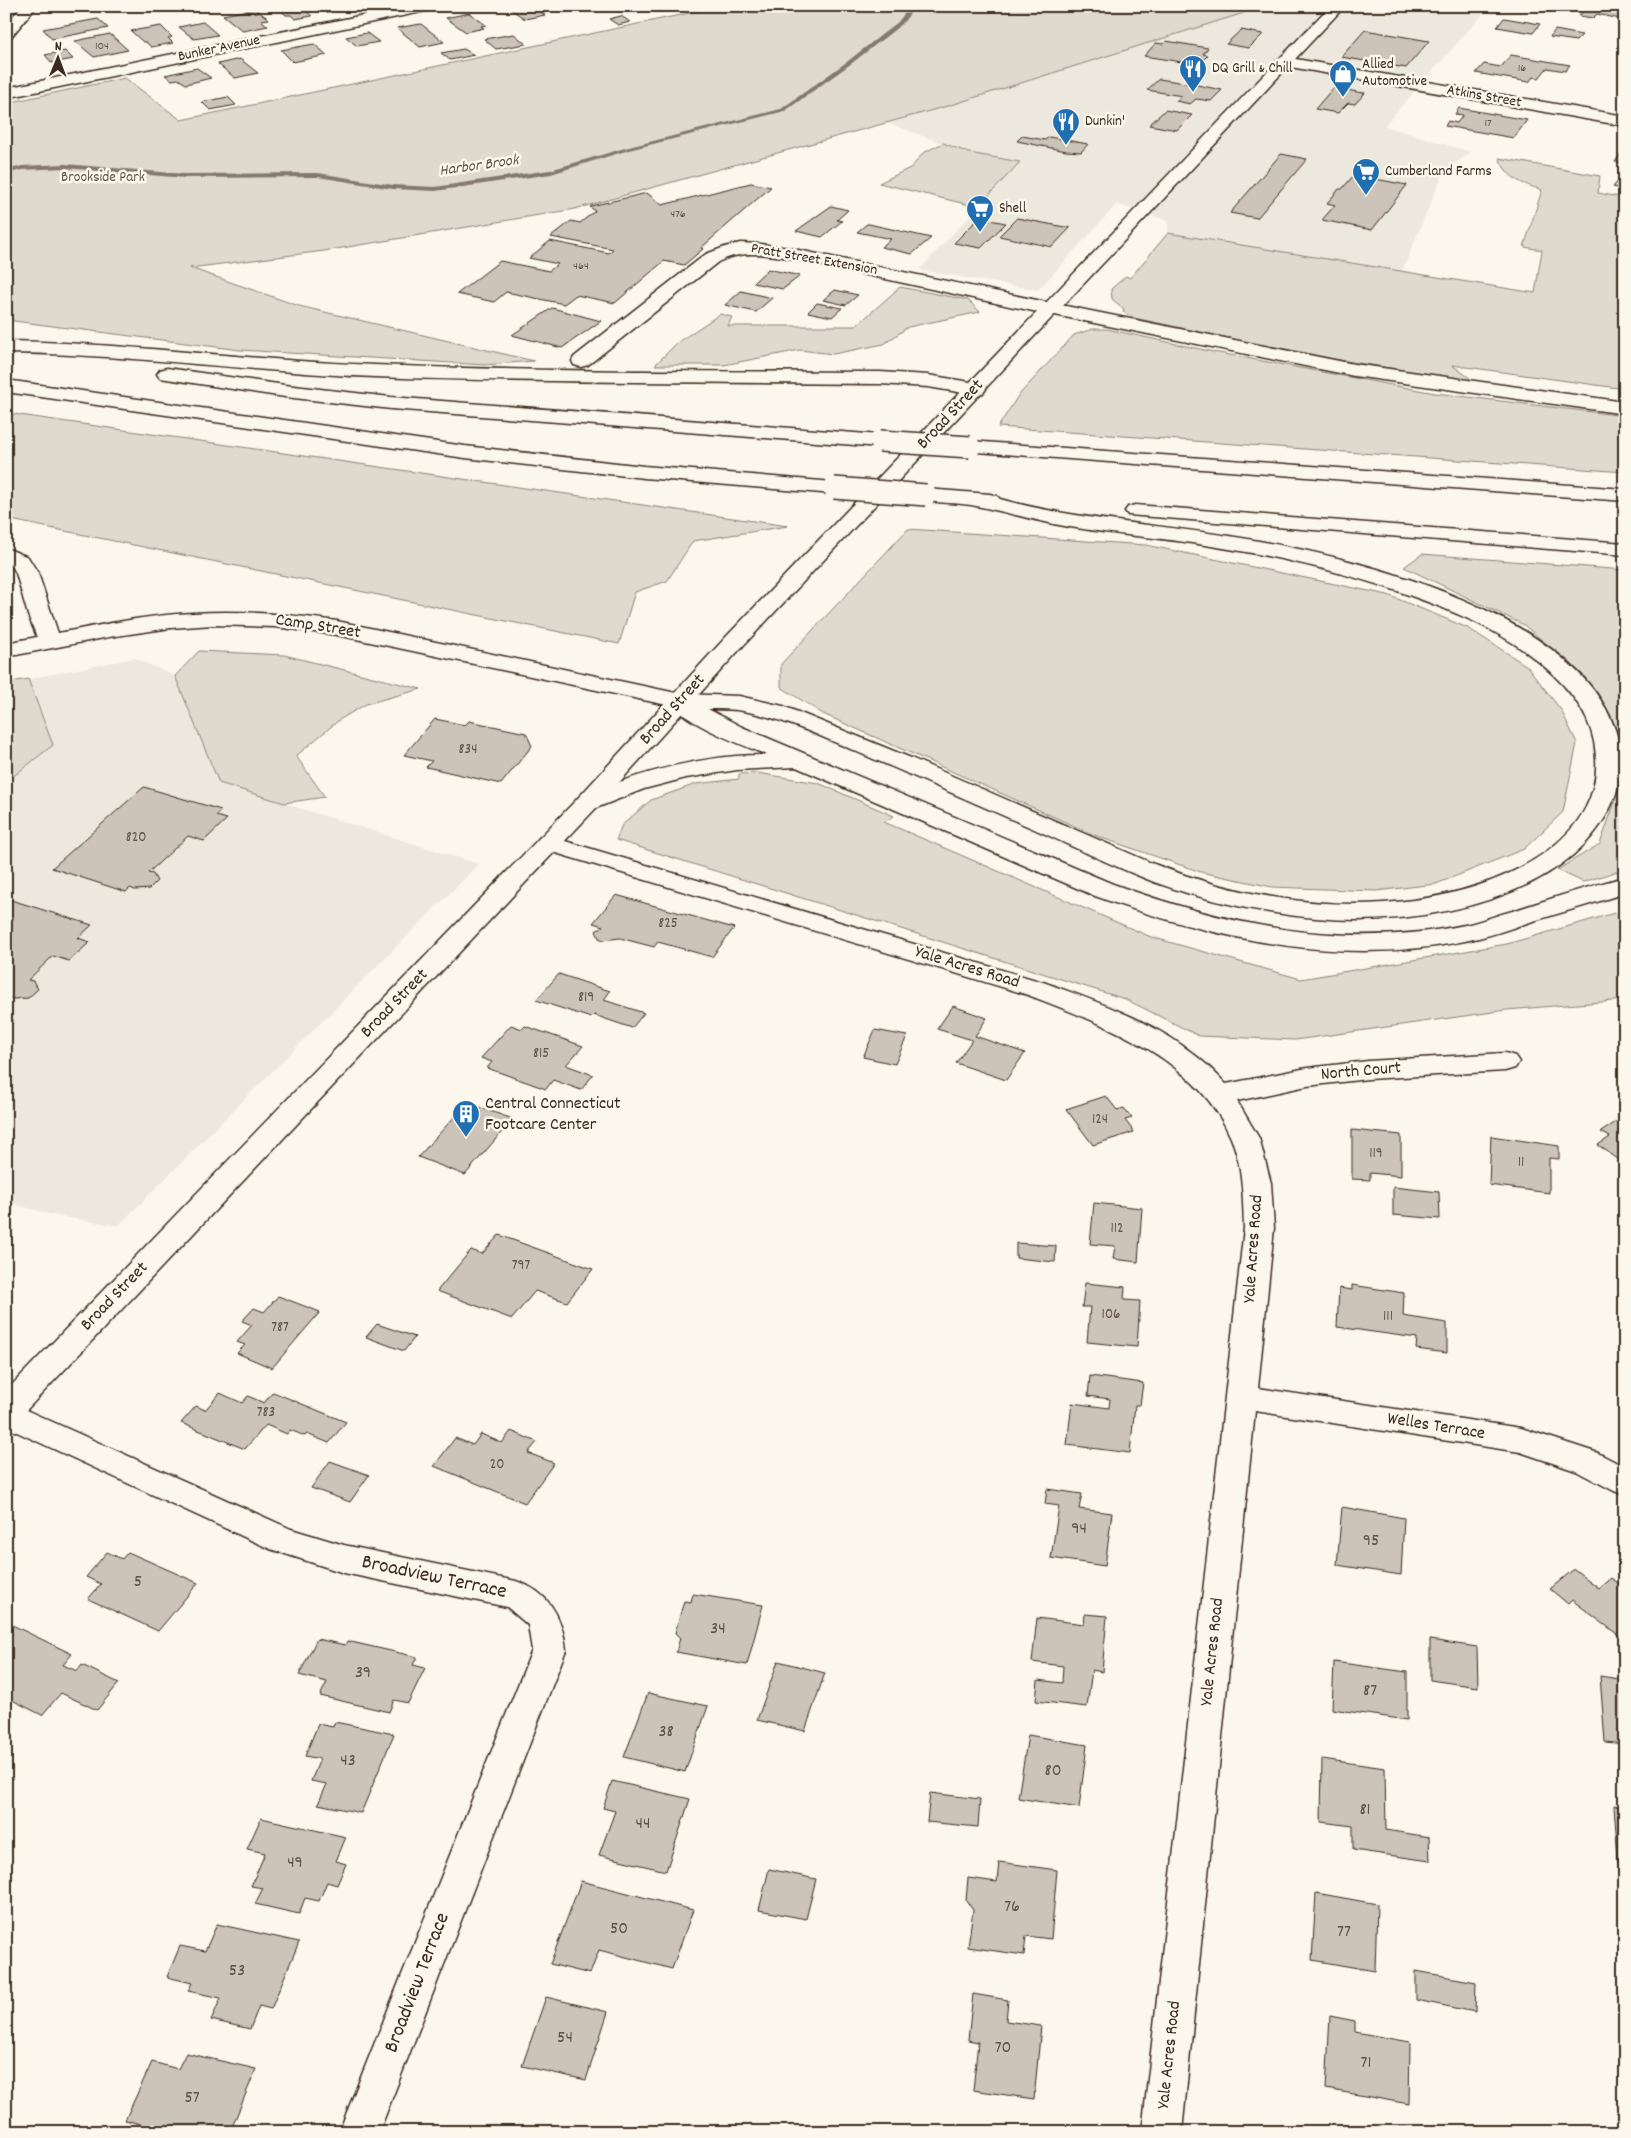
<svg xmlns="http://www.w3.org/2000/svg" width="1631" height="2138" viewBox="0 0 1631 2138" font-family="Dekko,sans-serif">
  <rect width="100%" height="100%" fill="#fbf7ec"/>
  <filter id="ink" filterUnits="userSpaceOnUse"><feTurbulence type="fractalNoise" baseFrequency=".02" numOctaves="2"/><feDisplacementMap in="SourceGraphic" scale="10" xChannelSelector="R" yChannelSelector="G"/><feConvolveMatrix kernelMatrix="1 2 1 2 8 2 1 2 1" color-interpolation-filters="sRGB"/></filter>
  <g filter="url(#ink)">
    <path fill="#ede8dd" d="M1307,6H1490L1384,126L1471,152L1444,171L1402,271L1168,233V221L1117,204L1038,290L919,270L1020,162L969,153L885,122L951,105L1247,12L1304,8Z
      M135,658L175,676L219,783L479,864L118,1226L53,1215L6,1202V782L53,745L28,679Z"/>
    <path fill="#dfd9ce" stroke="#8d8276" d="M723,6H1307L1305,8L1247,12L951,105L575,209L324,251L190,268L299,306L534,361L485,365L240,350L6,320V103L125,78L181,120Z
      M943,143L969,153L1020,162L978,207L879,183L912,167L923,153Z
      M1499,158L1600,176L1598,193L1625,198V389L1452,365L1475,382L1309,355L1134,318L1123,312L1124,309L1112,299L1111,289L1126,276L1130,278L1168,233L1535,293L1542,250L1524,247L1542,190C1521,183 1509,180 1499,158Z
      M900,287L968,300L980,312L908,327L884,344L833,354L800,350L724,365H655L678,342L720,314L732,317L728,326H856Z
      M1093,329H1107L1214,352L1435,393L1625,416V472L998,427L1018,396L1074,335Z
      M6,413L788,526L693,541L667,581L635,592L619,644L6,519Z
      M908,529L1146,545L1388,595L1468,628L1527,666L1561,710L1577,743L1563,812L1524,849L1436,884L1376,891L1272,887L1201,872L1099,837L823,714L781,687V664Z
      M1422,554L1625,570V869L1583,882L1557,870L1600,844L1622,782L1616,729L1584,676L1524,625L1404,567Z
      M199,651L284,655L421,689L366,704L339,720L296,756L325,797L284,803L219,783L175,676Z
      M28,679L53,745L6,782V683Z
      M757,773L818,783L894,816L884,822L1151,937L1301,979L1507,944L1625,910V1000L1507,1010L1295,1040L1199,1036L1125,999L616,840L622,825L651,800L696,784L739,779V774Z"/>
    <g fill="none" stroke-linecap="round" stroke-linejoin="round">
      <path fill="#85796d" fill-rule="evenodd" d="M910,6H916L902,24L852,63L785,111L629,150L551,174L435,191L393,189L318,177L185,178L65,168L22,170L6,174V170L22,166L65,164L185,174L318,173L393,185L435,187L550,170L625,148L781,109L848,61L898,22Z"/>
    </g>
    <path fill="#ccc4b9" stroke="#3b2a1e" d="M304,6H310L315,10L307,12L312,16L295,19L291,15H286L280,10Z
      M332,6H359L338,11Z
      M516,6H532L545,15L525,19L509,8Z
      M560,6H595L576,10L573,8L564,9Z
      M1588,6H1615L1625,8V13L1620,19L1597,14L1593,18L1579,16Z
      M255,9L269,19L261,20L268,26L243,31L223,15Z
      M469,13L486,25L481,26L484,28L466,32L446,18Z
      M621,16L630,22L618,25L609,19Z
      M1504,18L1540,24L1533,33L1497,27Z
      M98,19L108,28L52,39L43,29Z
      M203,22L218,35L194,39L179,27Z
      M421,24L444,42L420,47L397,28Z
      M161,26L172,37L168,38L173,43L151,47L146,42H143L131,31Z
      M1241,30L1263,34L1249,48L1226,44Z
      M1365,30L1429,41L1406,68L1341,57Z
      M1555,30L1582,35L1576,41L1550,37Z
      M367,33L379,42L357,46L346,37Z
      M110,34L128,50L94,57L75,41Z
      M514,34L526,44L496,49L484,39Z
      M1166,41L1208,48L1203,54L1208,55L1203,60L1198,59L1194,64L1144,56L1156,43L1163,44Z
      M314,44L327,55L293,62L281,50Z
      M464,49L474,55L450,60L441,53Z
      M65,51L73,59L52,63L45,55Z
      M1511,55L1570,65L1565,71L1547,68L1539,78L1533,77L1529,82L1476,73L1484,64L1501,67Z
      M240,59L258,73L235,78L218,64Z
      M197,68L211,78L186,84L178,79L172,80L165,75Z
      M1159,79L1192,84L1222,90L1211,101L1196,99L1190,104L1176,101L1182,96L1147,90Z
      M1334,87L1357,92L1365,93L1355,104L1348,103L1338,113L1315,109Z
      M228,97L236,105L210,110L202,102Z
      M1459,108L1527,120L1514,138L1445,126L1448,121L1457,123L1463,115L1455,114Z
      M1165,110L1192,115L1177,130L1149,125Z
      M1022,136L1045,140L1049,137L1088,144L1081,152L1066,151L1017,141Z
      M1625,147V163L1615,162Z
      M1281,154L1307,159L1257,218L1230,213Z
      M1354,175L1407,185L1372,230L1322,220L1335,205L1327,203L1339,189H1342Z
      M1621,178L1625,179V190L1613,187Z
      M751,183L771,187L701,248L703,249L684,265L664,261L615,303L576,295L564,304L506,292L494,302L457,294L500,261L549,271L558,264L529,258L550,241L609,253L613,249L551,237L571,221L580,223L595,211L590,207L591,206L647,193L662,205Z
      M831,206L848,210L837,220L842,221L822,237L796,231Z
      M979,218L1006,223L981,248L954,243Z
      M1017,218L1070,228L1052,247L999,236Z
      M867,224H869L931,238L912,254L881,247L891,239L857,232Z
      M768,269L800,276L783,289L753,283Z
      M835,290L858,295L846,305L823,300Z
      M741,291L772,298L756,312L725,305Z
      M817,303L842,308L832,317L808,312Z
      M552,308L601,321L562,348L512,335Z
      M435,719L465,725L469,721L526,733L532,746L501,784L426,767L432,761L404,755Z
      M144,787L221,810L216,816L227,819L204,841L188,836L148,873L153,874L157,881L149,889L135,890L130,888L126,892L52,868Z
      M616,895L734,928L712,957L658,942L654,947L620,938L603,940L599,938L596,931L603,926L593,923Z
      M11,900L92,925L78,938L90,942L69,961L53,956L28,980L33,981L38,989L28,998L14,999L8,997L6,998V904Z
      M559,974L610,991L604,1000L644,1013L632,1028L594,1015L591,1018L536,1000Z
      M953,1006L987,1018L975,1036L1025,1053L1006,1080L956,1063L972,1040L937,1029Z
      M511,1025L522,1029L525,1026L583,1046L566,1065L593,1075L581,1090L553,1080L546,1089L487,1068L492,1062L481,1058Z
      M875,1030L907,1036L895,1064L863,1057Z
      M1106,1096L1117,1110L1124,1108L1132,1118L1125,1120L1134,1132L1093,1145L1066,1109Z
      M467,1103L513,1119L465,1175L418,1157Z
      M1616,1122L1625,1128V1164L1598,1145L1610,1137L1601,1132Z
      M1352,1130L1401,1135V1176L1370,1173V1180L1352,1179Z
      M1491,1136L1559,1146V1159L1549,1158V1193L1489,1185Z
      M1393,1187L1439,1192L1440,1219L1393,1215Z
      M1094,1203L1142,1208L1138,1262L1113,1259L1115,1246L1090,1244Z
      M499,1235L593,1269L567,1302L535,1291L512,1319L437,1291L471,1250L482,1254Z
      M1016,1243L1056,1246L1055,1262L1016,1258Z
      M1085,1283L1125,1287L1124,1300L1140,1301L1137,1347L1087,1342L1090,1307H1082Z
      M1352,1285L1404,1293L1403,1316L1447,1323V1353L1416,1349L1417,1338L1337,1327L1339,1288L1352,1290Z
      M278,1296L320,1312L272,1368L237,1353L245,1345L237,1342L252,1325L242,1321L254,1308L264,1312Z
      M377,1324L415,1337L404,1351L366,1337Z
      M1090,1376L1143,1383L1140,1405H1135L1130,1453L1067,1445L1072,1403L1109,1408L1110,1399L1088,1396Z
      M273,1392L346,1422L329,1443L307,1434L305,1436L290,1430L287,1434L266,1425L245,1449L181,1423L196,1406L205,1410L220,1393L242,1403L248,1396L264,1403Z
      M511,1431L537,1442L528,1453L554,1463L525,1503L434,1466L455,1438L473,1445L481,1434L502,1443Z
      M330,1461L369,1475L350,1502L311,1488Z
      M1047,1489L1082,1494L1079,1509L1112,1513L1105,1566L1051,1558L1059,1506L1045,1504Z
      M1342,1507L1404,1518L1401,1575L1337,1565Z
      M107,1552L122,1559L128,1552L198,1583L158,1631L88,1599L101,1584L86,1577Z
      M1574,1569L1599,1588L1611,1578L1625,1588V1640L1572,1600L1568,1604L1550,1589Z
      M693,1594L763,1605L747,1665L676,1652L680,1638L675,1633L684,1601L691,1602Z
      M1085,1614L1107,1616L1102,1672L1092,1670L1087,1707L1036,1701L1038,1680L1062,1683L1063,1666L1032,1662L1037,1618L1084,1624Z
      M6,1622L72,1654L63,1665L77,1671L82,1665L119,1683L97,1710L61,1693L42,1715L6,1697Z
      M317,1639L345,1645L347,1641L417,1657L413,1665L425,1668L408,1703L394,1700L389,1712L320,1696L327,1682L299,1675Z
      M1430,1640L1477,1647L1478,1687L1430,1680Z
      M778,1661L825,1673L805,1731L757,1720Z
      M1334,1662L1407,1672V1720L1332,1709Z
      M1600,1676L1625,1680V1744L1605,1742Z
      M648,1693L708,1706L685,1772L624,1757Z
      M335,1722L394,1734L361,1813L318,1804L327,1784L311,1781L320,1759L305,1756L318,1724L333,1727Z
      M1028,1735L1087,1745L1079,1808L1018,1798Z
      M1322,1759L1385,1768L1386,1830L1429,1837L1430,1861L1353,1850V1826L1321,1822Z
      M612,1781L690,1799L666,1871L599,1855L615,1811L603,1808Z
      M930,1793L980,1799L978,1827L927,1822Z
      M1614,1805L1625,1807V1874H1619Z
      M261,1818L346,1837L336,1861L346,1864L337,1885L327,1882L319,1901L305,1898L299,1914L255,1904L263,1888L251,1886L265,1853L247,1849Z
      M999,1862L1057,1870L1051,1939L1026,1936L1024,1955L968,1947L973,1910L966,1900L968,1878L997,1882Z
      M769,1869L816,1879L806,1919L759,1910Z
      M581,1881L693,1910L672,1969L599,1950L590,1974L550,1964Z
      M1316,1893L1377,1904L1375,1971L1312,1960Z
      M217,1924L299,1942L271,2009L259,2006L250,2029L211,2020L221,1998L188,1991L192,1983L167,1977L180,1946L205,1951Z
      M1416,1971L1476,1982L1475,2012L1416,2000Z
      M973,1994L1008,2000L1006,2021L1041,2026L1034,2099L973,2090L978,2042L968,2040Z
      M546,1997L608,2012L586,2080L522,2066Z
      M1330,2016L1355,2021V2032L1410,2042L1409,2104L1326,2089Z
      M186,2053L256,2069L230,2132H170L125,2120L152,2062L178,2069Z
      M516,2126L542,2132H514Z
      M1399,2126L1444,2132H1399Z"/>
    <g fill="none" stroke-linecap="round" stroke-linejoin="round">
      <defs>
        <path id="minor" d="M22,6H37L11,37L6,38V24Z
          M1284,57L1625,116V126L1279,65L1276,62L1279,59Z
          M740,243L760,244L789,248L1051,303L1057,305L1060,309L1057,313L1051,315L789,258C764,254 741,250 718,262L588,365L581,367L574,365L572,361L574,357L706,254L725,247Z
          M548,836L1046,983C1100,1003 1157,1022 1201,1060C1210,1067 1218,1076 1226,1084L1307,1068L1368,1061L1505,1053L1515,1056L1519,1062L1515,1068L1505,1071L1368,1079L1307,1086L1237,1101L1259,1138L1271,1183L1274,1228L1258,1388L1521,1428L1598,1453L1625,1467V1495L1614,1491L1576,1471L1520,1452L1255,1411L1182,2132H1142L1244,1228C1243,1198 1243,1166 1231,1138C1197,1057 1103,1024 1028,995L539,848L536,843L539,838Z
          M6,1401L291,1529L344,1545L516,1581C549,1592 563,1617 566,1650L379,2132H339L532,1650L528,1625L507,1607L344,1573L270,1549L6,1427Z"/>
        <path id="tertiary" d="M408,6H438L431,10L6,98V88Z
          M6,548L28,557L38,573L58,633C102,625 147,615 193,613C241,610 289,614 337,621L681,694L689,696L693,701L689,706L681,708L337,635L275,627L213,625L171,628L109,637L6,657V643L37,637L28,615L16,573L12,566L6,563Z"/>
        <path id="primary" d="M1330,6H1345L742,647L596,808L17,1420L6,1423V1391L578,798L726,637Z"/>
        <path id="motorway" d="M1051,303L1354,364L1625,402V414L1354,376L1045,313L1042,309L1045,305Z
          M6,341C129,343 252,361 375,365C543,372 712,371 880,372L928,375L976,383L983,385L986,389L983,393L976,395L928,387L880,384C712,382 543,383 375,377C252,372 129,354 6,353Z
          M167,368L285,385L391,397L880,435L887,437L890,441L887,445L880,447L391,409L285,397L160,378L157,374L160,370Z
          M6,380L465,446L644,466L834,482L841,484L844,488L841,492L834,494L644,478L465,458L6,392Z
          M970,441L1625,489V501L963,451L960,447L963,443Z
          M926,489L990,494L997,496L1000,499C1084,522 1173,525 1259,541C1366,560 1587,617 1618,739C1629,784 1607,826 1573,855C1508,910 1398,926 1316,918C1261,913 1206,901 1154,882C1113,866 1074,847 1034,829C986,808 938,787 890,766C846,748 789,719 743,711C732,709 720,709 708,709L742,727L1113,884C1229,926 1342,950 1465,925C1480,922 1494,916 1509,912C1547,900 1586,887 1625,877V893C1592,904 1559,913 1527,923C1507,930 1486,937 1465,941C1338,967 1215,939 1095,896L796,767L737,770L686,778L644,789L596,808L587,810L578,808L575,803L578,798C638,773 702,754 767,755C741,744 685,724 669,701L673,696L681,694L739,696L783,706L911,758L1154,864C1236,896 1326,912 1413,900C1494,890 1614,843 1594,742C1587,704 1556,674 1526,652C1493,628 1455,612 1417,598C1350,573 1281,557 1211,546C1164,538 1117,535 1070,527C1038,522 1008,512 976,506C957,502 937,504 919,499L916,495L919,491Z
          M1135,505L1625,543V555L1128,515L1125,511L1128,507Z"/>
      </defs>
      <use href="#minor" stroke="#3b2a1e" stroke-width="3"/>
      <use href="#tertiary" stroke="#3b2a1e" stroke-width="3"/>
      <use href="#primary" stroke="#3b2a1e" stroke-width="3"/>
      <use href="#motorway" stroke="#3b2a1e" stroke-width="3"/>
      <use href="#minor" fill="#fbf7ec" fill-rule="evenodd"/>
      <use href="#tertiary" fill="#fbf7ec" fill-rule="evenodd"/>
      <use href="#primary" fill="#fbf7ec" fill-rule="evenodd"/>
      <use href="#motorway" fill="#fbf7ec" fill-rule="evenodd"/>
      <defs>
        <path id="motorway-bridge" d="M880,441L970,447
          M834,488L926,495"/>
      </defs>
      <use href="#motorway-bridge" stroke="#3b2a1e" stroke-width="24" stroke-linecap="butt"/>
      <use href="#motorway-bridge" stroke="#fbf7ec" stroke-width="21"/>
    </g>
  </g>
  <defs>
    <symbol id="restaurant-pin" viewBox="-11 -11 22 30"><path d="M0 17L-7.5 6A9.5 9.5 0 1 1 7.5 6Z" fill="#1f6fb2" stroke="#fbf7ec"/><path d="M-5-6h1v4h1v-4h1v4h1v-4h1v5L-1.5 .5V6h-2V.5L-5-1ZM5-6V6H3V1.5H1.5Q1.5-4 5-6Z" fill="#fff"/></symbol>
    <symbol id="shop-pin" viewBox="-11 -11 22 30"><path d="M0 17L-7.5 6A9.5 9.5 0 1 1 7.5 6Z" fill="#1f6fb2" stroke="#fbf7ec"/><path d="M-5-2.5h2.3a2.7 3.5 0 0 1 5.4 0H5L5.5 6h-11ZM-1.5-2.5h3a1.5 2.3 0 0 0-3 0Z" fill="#fff"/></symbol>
    <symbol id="supermarket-pin" viewBox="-11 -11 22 30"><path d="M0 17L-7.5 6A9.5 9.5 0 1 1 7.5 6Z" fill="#1f6fb2" stroke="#fbf7ec"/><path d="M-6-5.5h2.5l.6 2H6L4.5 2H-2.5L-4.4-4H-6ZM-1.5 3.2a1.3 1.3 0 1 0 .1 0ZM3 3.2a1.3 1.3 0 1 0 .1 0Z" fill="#fff"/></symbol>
    <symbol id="building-pin" viewBox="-11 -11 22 30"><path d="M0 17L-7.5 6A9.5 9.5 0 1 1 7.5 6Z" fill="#1f6fb2" stroke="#fbf7ec"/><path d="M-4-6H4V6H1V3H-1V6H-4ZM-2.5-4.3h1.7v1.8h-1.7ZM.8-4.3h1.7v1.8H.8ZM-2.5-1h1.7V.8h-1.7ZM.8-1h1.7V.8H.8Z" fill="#fff"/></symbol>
  </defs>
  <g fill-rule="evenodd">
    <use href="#restaurant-pin" x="1177" y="53" width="32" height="43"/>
    <use href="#shop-pin" x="1327" y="58" width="32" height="43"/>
    <use href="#restaurant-pin" x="1050" y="106" width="32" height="43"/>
    <use href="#supermarket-pin" x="1350" y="156" width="32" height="43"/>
    <use href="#supermarket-pin" x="964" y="193" width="32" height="43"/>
    <use href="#building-pin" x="450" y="1098" width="32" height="43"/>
  </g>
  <g text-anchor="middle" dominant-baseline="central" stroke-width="5" stroke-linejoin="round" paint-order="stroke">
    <g font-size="12" fill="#5f5045">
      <text x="102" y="46">104</text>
      <text x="1522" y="68">16</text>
      <text x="1488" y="123">17</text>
      <text x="678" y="214">476</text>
      <text x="581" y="266">464</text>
    </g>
    <g font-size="15" fill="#3b2a1e" stroke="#fbf7ec">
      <text transform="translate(219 49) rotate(-12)">Bunker Avenue</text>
      <text transform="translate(1484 97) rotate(10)">Atkins Street</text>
      <text transform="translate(814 260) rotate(10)">Pratt Street Extension</text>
    </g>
    <g font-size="15" fill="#3b2a1e" stroke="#fbf7ec" text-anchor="start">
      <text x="1362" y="65">Allied<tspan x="1362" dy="17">Automotive</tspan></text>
      <text x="1212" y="69">DQ Grill &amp; Chill</text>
      <text x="1085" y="122">Dunkin'</text>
      <text x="1385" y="172">Cumberland Farms</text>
      <text x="999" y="209">Shell</text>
    </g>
    <g font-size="15" fill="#64564a" stroke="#fbf7ec">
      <text x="103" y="178">Brookside Park</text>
    </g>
    <g font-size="15" fill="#5f5045">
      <text x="468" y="750">834</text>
      <text x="136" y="838">820</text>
      <text x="668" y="924">825</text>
      <text x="586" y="998">819</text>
      <text x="541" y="1054">815</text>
      <text x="1100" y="1120">124</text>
      <text x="1376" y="1154">119</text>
      <text x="1521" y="1163">11</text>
      <text x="1117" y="1229">112</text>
      <text x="521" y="1266">797</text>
      <text x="1111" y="1315">106</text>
      <text x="1388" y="1317">111</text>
      <text x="280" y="1328">787</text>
      <text x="266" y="1413">783</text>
      <text x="497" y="1465">20</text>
    </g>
    <g font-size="16" font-style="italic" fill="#605246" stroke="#fbf7ec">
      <text transform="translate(479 166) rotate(-8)">Harbor Brook</text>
    </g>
    <g font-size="18" fill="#3b2a1e" stroke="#fbf7ec">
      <text transform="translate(951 415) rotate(-47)">Broad Street</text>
      <text transform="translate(318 627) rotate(9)">Camp Street</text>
      <text transform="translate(673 710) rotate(-48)">Broad Street</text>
      <text transform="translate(967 968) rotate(17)">Yale Acres Road</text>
      <text transform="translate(395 1004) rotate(-46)">Broad Street</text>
      <text transform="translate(1361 1072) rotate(-5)">North Court</text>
      <text transform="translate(1254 1249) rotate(-86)">Yale Acres Road</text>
      <text transform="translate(115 1297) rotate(-46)">Broad Street</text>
      <text transform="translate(1436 1427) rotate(9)">Welles Terrace</text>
      <text transform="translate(1213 1652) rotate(-84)">Yale Acres Road</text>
      <text transform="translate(1170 2055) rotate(-84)">Yale Acres Road</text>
    </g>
    <g font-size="18" fill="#3b2a1e" stroke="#fbf7ec" text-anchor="start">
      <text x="485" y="1104">Central Connecticut<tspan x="485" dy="21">Footcare Center</tspan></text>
    </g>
    <g font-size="18" fill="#5f5045">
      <text x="1079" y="1529">94</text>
      <text x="1371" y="1541">95</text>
      <text x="138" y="1582">5</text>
      <text x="718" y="1629">34</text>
      <text x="363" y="1673">39</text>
      <text x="1370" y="1691">87</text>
      <text x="666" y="1732">38</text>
      <text x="348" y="1761">43</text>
      <text x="1053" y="1771">80</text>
      <text x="1365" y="1810">81</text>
      <text x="643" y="1824">44</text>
      <text x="295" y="1863">49</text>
      <text x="1012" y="1907">76</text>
      <text x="619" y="1929">50</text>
      <text x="1344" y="1932">77</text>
      <text x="237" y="1971">53</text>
      <text x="565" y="2038">54</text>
      <text x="1003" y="2048">70</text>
      <text x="1366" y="2063">71</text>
      <text x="192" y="2098">57</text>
    </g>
    <g font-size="21" fill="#3b2a1e" stroke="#fbf7ec">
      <text transform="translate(434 1578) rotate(12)">Broadview Terrace</text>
      <text transform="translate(418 1983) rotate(-69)">Broadview Terrace</text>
    </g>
  </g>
  <rect width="1631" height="2138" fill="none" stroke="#fbf7ec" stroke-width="25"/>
  <rect x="12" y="12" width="1606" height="2113" fill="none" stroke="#3b2a1e" stroke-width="2" filter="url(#ink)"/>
  <g transform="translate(58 58) rotate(1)" stroke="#fbf7ec" stroke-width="4" paint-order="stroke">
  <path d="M0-4L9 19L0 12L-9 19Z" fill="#3b2a1e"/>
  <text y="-8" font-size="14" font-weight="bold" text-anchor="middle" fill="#3b2a1e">N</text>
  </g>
</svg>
